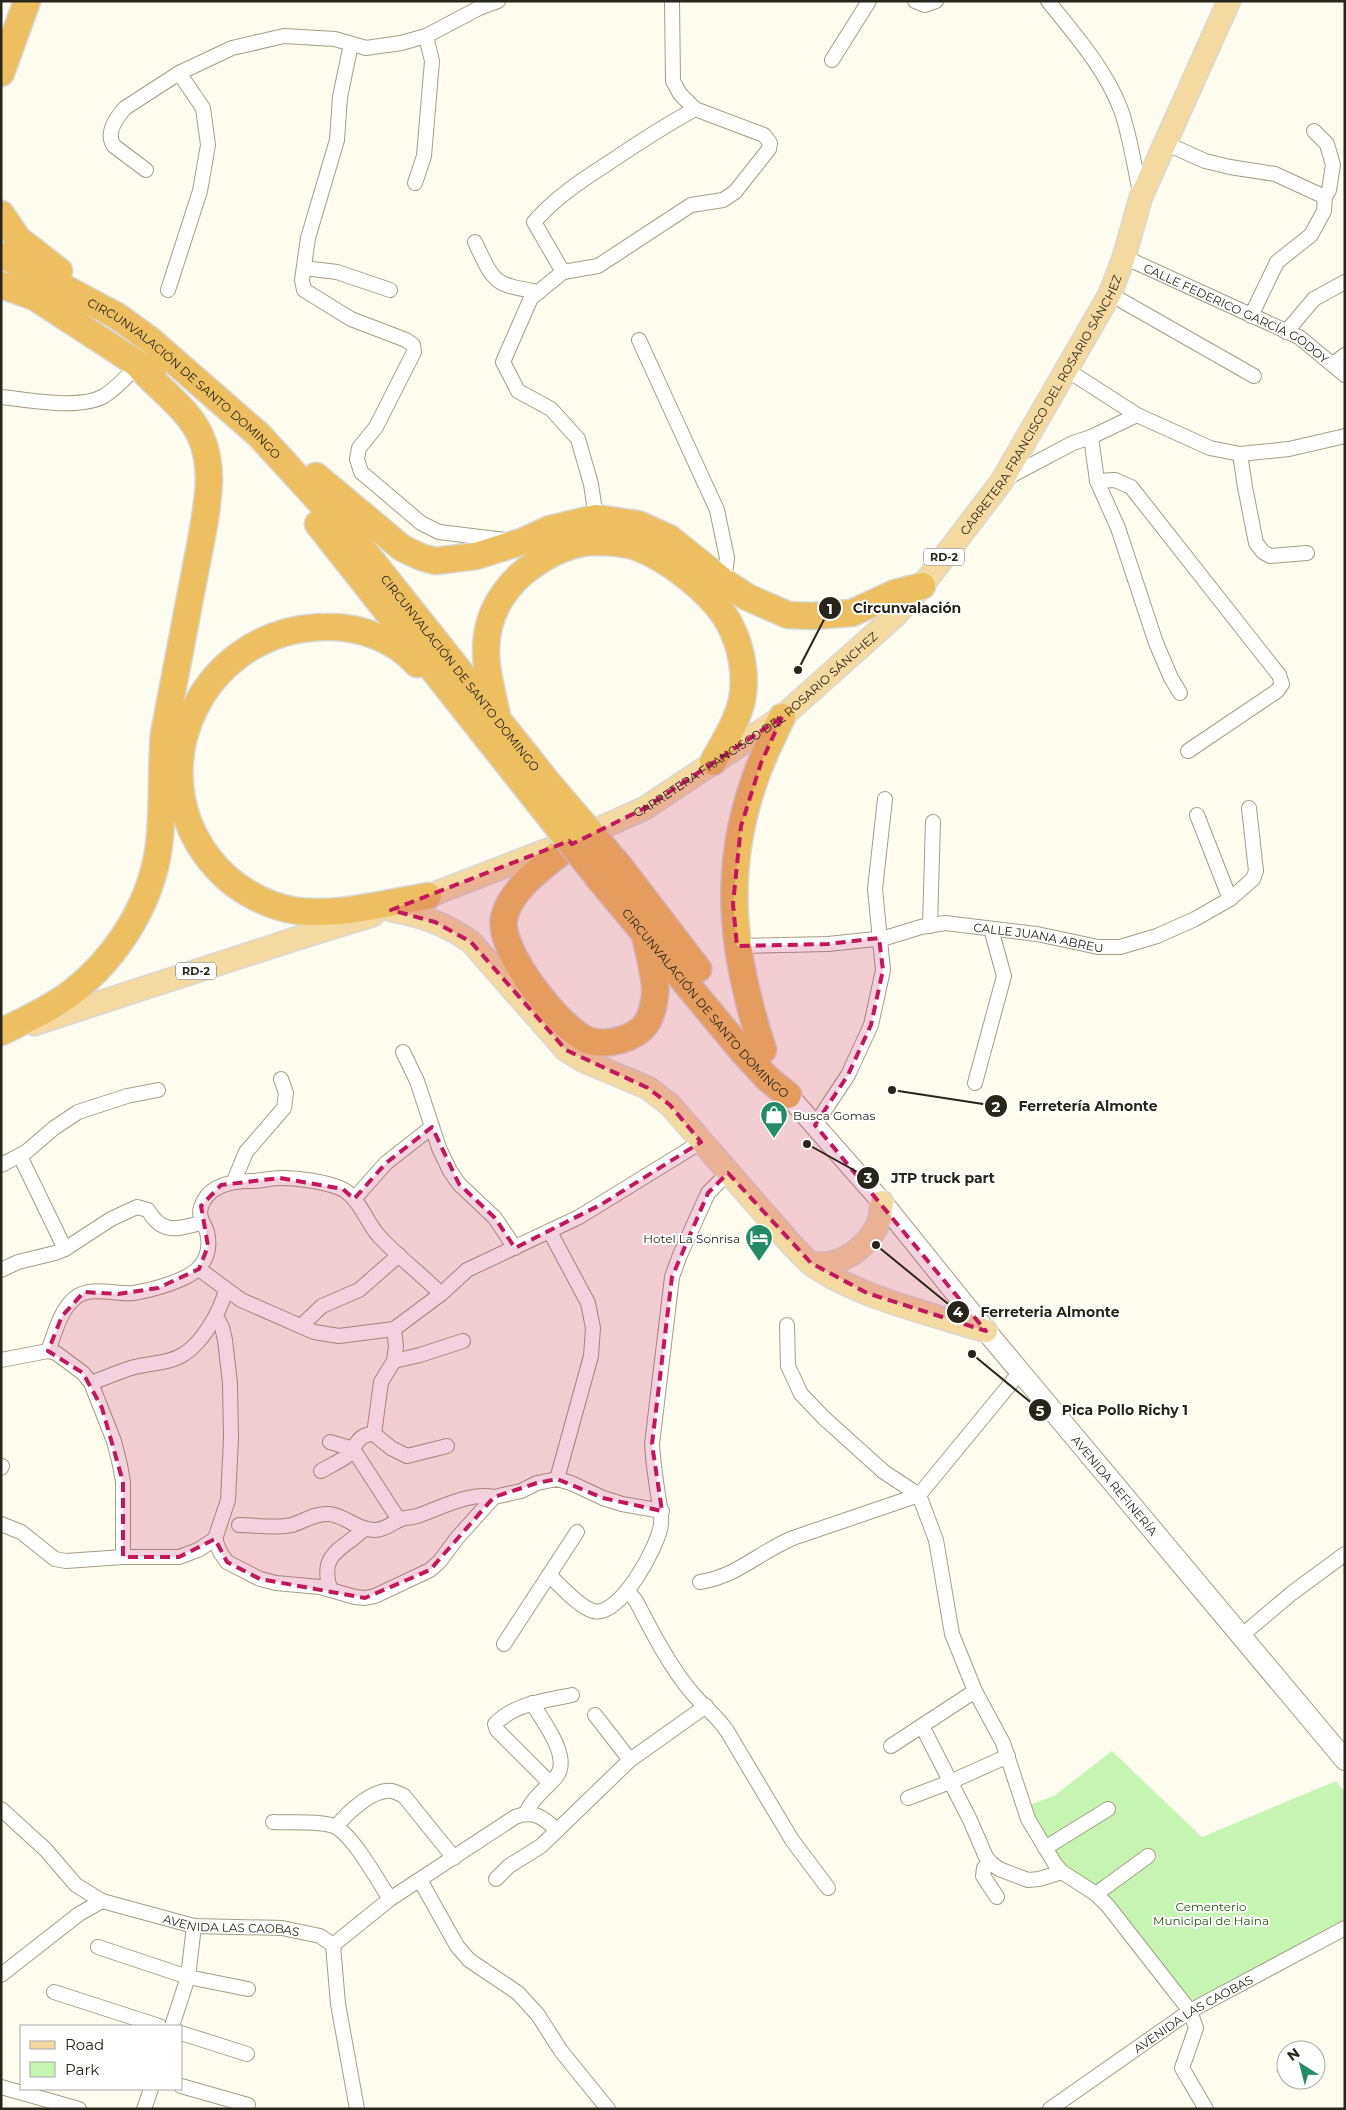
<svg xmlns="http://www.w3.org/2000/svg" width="1346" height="2110" viewBox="0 0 1346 2110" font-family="Montserrat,sans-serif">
  <rect width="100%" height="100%" fill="#fefbef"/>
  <path fill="#c5f5b1" d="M1112,1751L1202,1837L1336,1781L1345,1792V1928L1190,2011L1108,1906L1062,1872L1024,1807L1054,1796Z"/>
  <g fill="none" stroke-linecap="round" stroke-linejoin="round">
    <defs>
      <g id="minor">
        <path d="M672,1L673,81L680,94L695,109L764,135L770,143L769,149L735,192L723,200L691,205L598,266L563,272L534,222C556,197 582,180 610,162C638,143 666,125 695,109"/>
        <path d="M915,1L925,5L936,1"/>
        <path d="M1048,1C1075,35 1105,68 1121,110C1130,135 1135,170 1141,197"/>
        <path d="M351,44L340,97L337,140L308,238L302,280L304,290L351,319L406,340L413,345L414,352L376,427L359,448L357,459L361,472L421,523L439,532L505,540"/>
        <path d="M832,60L869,1"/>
        <path d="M1165,143L1205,161L1230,167L1275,174L1325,197"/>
        <path d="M146,170L114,146C105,133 116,118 125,108L179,73L232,48L284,36L335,39L366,48L401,43L426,36L479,8L498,1"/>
        <path d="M415,183L424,156L432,61L426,36"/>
        <path d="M475,242C495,285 494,284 539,292"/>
        <path id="s1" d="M1124,257L1299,337L1345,375"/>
        <path d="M304,268L337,272L390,290"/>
        <path d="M563,272L531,298L503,362L518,391L551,409L578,439L591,484L596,518"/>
        <path d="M168,290L200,191L208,145L203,108L179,73"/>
        <path d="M1110,294L1254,376"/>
        <path d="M1251,316L1277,262L1311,235L1324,211L1325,197L1329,190L1333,165L1327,144L1314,131"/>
        <path d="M1286,332L1314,299L1345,282"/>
        <path d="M639,340L717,510L727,558L724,582"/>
        <path d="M1333,364L1345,355"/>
        <path d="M1067,370L1137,415L1210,448L1240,454L1289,449L1345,436"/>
        <path d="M1,397C30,400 79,410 104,396C117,388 127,376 138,365"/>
        <path d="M1091,437L1097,481L1118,528L1156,643L1171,678L1180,693"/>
        <path d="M1240,454L1245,487L1256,543L1263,552L1270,556L1307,553"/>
        <path d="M1005,479L1073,443L1091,437L1137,415"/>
        <path d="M1097,481L1115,480L1131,487L1279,675L1282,684L1277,691L1188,751"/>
        <path d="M1197,815L1230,899"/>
        <path d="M930,926L933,822"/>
        <path id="s2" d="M737,946L828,944L885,938L921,927L945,923L1037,934L1098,947H1120L1157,936L1195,919L1230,899L1253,879L1256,871L1249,808"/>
        <path d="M403,1052L417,1081L439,1148L450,1171L459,1184L495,1218L515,1248"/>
        <path d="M975,1083L1004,976L991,929"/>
        <path d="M815,1125L848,1075L871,1025L883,970L875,889L885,799"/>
        <path d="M20,1156L65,1249"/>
        <path d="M1,1165L26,1152L54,1128L78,1112L127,1096L158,1090"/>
        <path d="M234,1181L246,1152L284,1108L286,1093L281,1079"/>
        <path d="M354,1199L386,1163L432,1127"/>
        <path d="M550,1232L588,1303L593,1328L591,1356L557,1479"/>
        <path d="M199,1269L241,1300L314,1332L339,1336L394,1329L441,1294L467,1270L579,1217L701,1142"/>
        <path d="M1,1270L18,1262L55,1253L65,1249L111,1219L137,1207L148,1210C163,1236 178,1228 202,1223"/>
        <path d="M787,1325L788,1366L801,1394L824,1418L884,1472L919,1495L936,1540L952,1634L975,1691L1003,1743L1028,1819L1055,1864L1062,1872L1096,1894L1108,1906L1190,2011L1196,2028L1182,2068L1206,2109"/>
        <path d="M301,1326L322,1306L359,1290L399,1255"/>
        <path d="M48,1351C55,1333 60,1310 75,1298C90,1285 116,1295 134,1293C151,1290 169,1285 184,1278C203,1269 212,1253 207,1232C204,1223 198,1217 201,1207C208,1185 232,1181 251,1181C261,1181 271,1178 281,1178C297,1178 330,1182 344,1190C360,1200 366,1221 378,1235C397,1256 421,1274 441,1294"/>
        <path d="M1,1360L48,1351L56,1353L83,1373L91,1383L114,1441L120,1465L123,1482V1557"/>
        <path d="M394,1361L420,1355L463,1341"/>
        <path d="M91,1383C105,1378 118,1372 131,1368C148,1363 169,1364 184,1354C203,1342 220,1312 226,1290"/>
        <path d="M374,1434L381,1382L394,1361L396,1346L394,1329"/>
        <path d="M330,1442L353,1449L399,1520"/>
        <path d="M1,1468L2,1466"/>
        <path d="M321,1471C329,1466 339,1462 347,1456C357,1446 357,1434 374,1434L391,1448L407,1456L447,1446"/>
        <path d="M1,1524L21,1532L55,1559L66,1561L123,1557H179L198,1550L215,1539L228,1500L231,1438L230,1383L225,1340L222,1327L216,1316"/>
        <path d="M239,1525C256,1525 276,1529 292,1525C305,1521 315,1513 329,1514C345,1515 358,1531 375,1530C384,1530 391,1524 399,1520C405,1517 411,1518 417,1516C441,1508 468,1492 494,1497"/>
        <path d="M215,1539L220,1552L227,1562L260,1579L276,1583L320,1587L355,1597L365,1598L375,1596L430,1570L440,1561L457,1538L494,1497L521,1491L537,1483L557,1479L571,1483L603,1498L622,1504L662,1511"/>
        <path d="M549,1575C560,1585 579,1607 593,1611C620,1618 659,1545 661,1524C662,1516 660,1509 659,1501C656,1482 653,1463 652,1444L672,1277L680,1255L708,1193L728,1173"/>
        <path d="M700,1582C738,1576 759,1552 793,1538L919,1495L1021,1371"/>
        <path d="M330,1589C319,1552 342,1551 364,1529"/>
        <path d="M628,1591L636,1601C652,1632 670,1667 693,1694C704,1707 717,1716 727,1731L792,1840L828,1888"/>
        <path d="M1241,1636L1292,1593L1345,1554"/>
        <path d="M504,1644L577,1532"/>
        <path d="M595,1715L630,1760"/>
        <path d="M922,1726L970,1820L986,1857L991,1863L999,1869L1028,1880L1039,1879L1062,1872"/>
        <path d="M891,1746L975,1691"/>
        <path d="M550,1783L497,1730L495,1724C514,1704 546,1700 572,1695"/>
        <path d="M908,1798L950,1782L1008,1756"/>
        <path id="s3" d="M1,1809L45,1849L76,1885L102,1901L194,1926L282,1928L320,1936L333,1945L338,2004L357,2109"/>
        <path d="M526,1813C532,1798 546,1789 556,1777C572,1758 543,1721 532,1703"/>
        <path d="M273,1822C290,1823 322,1820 336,1827C354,1837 378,1881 390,1899"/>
        <path d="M336,1827C347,1813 373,1788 392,1791C396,1792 400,1794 404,1796L454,1858"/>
        <path d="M1045,1848L1108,1809"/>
        <path d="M991,1863L984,1868L983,1876L997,1897"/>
        <path d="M496,1879L509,1866L541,1846L630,1760L706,1706"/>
        <path d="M420,1880L457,1946L469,1960L518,1993L538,2015L561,2051L608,2109"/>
        <path d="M1096,1894L1148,1856"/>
        <path d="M333,1945L390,1899L515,1817C533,1810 544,1817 556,1830"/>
        <path d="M98,1947L188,1977L248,1989"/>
        <path d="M1,1975L79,1914L102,1901"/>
        <path d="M54,1992L159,2026"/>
        <path d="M172,2026L188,1977L194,1926"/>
        <path d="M181,2033L247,2054"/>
        <path d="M181,2086L248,2105"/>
        <path d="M1,2087L79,2109"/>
        <path d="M144,2109L151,2089"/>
        <path id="s4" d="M1050,2109L1190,2011L1345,1928"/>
      </g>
      <g id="secondary">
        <path id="s5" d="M788,1095L882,1202L986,1331L1345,1760"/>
      </g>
      <g id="primary">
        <path id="s6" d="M413,902L581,837L645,808L782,717L895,616L922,586L1002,481L1110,294L1124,257L1141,197L1229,1"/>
        <path d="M391,910C422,916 444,923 471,942L566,1050L584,1061L648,1088L670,1105L791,1244C797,1250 803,1257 810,1263C853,1296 934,1315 986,1331"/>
        <path d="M34,1024L298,938L373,915"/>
        <path d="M811,1263C840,1269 871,1246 880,1218C881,1213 881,1207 882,1202"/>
      </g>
      <g id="motorway">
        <path d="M1,73L27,1"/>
        <path d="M1,214L18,239L59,271"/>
        <path id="s7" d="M1,256L10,259L117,316L150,340L259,435L357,542L549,784"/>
        <path d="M1,285L35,297L153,374"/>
        <path d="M316,476L402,548L421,557L435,561L476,556L524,541L550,529L596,518L638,524L669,538L724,582L747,597L788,615L811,616L852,613L895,593L922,586"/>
        <path d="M318,524L534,797"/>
        <path d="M417,664C395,639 359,626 326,627C194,628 129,787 226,877C245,894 271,907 297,911C340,916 386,903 428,896"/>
        <path d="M497,716C491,686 481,657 489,626C494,604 510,582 529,568C547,555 572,542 595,542C606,542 622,543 633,546C665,556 713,593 729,623C741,645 747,675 742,700C737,722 724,742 713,762"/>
        <path d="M581,837C555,858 511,885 504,918C497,949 561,1032 590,1041C608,1046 635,1039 646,1024C651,1017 654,1003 655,995C657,981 647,946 644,931"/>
        <path d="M620,867L698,969"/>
        <path id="s8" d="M601,881L743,1052L768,1079L788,1095"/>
        <path d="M1,1032C25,1020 50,1009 71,993C119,956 155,898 160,836C163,802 161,768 164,734C174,681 184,629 194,577C200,545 208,512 209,480C209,465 206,448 200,435C186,406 158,389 138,365"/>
        <path d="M763,1050C735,963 722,884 750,794C758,767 770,742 782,717"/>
      </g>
    </defs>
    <use href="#minor" stroke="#a69e83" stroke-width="16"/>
    <use href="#secondary" stroke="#a69e83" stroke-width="22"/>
    <use href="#primary" stroke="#d8d8d6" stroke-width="25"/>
    <use href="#motorway" stroke="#d8d8d6" stroke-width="29"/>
    <use href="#minor" stroke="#fff" stroke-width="14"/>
    <use href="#secondary" stroke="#fff" stroke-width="20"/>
    <use href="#primary" stroke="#f4d9a0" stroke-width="22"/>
    <use href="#motorway" stroke="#edbf60" stroke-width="26"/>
    <defs>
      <path id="motorway-bridge" d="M549,784L620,867
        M534,797L601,881"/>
    </defs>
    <use href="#motorway-bridge" stroke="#d8d8d6" stroke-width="29" stroke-linecap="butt"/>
    <use href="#motorway-bridge" stroke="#edbf60" stroke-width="26"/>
  </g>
  <path fill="#c2185b" fill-opacity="0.2" stroke="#c2185b" stroke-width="4" stroke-dasharray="10 6" stroke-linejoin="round" d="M782,717L761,763L741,826L733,904L737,946L828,944L879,938L883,970L871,1025L848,1075L815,1125L986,1331L867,1293L811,1263L728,1173L708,1193L672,1277L652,1444L662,1511L603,1498L557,1479L537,1483L494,1497L430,1570L365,1598L260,1579L227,1562L215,1539L179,1557H123V1482L102,1408L83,1373L48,1351L62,1316L84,1292L118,1294L158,1288L199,1269L208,1246L201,1206L221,1185L280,1178L343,1189L354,1199L386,1163L432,1127L459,1184L495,1218L515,1248L602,1204L701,1142L670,1105L648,1088L566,1050L471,942L435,922L391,910L569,841L572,844L645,808Z"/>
  <defs>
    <symbol id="shop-pin" viewBox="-11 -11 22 30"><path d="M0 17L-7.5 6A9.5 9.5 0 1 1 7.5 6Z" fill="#258b67" stroke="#fff"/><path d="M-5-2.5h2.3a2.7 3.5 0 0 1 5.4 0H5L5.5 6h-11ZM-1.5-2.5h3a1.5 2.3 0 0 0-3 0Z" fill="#fff"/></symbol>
    <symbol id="hotel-pin" viewBox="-11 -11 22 30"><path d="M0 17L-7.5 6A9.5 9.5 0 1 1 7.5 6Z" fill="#258b67" stroke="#fff"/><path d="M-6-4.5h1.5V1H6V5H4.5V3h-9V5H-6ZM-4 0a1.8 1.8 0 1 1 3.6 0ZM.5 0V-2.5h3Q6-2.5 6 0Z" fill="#fff"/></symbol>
  </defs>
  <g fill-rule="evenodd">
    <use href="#shop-pin" x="758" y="1099" width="32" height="43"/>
    <use href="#hotel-pin" x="743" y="1222" width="32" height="43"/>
  </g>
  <g text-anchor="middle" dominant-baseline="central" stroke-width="4" stroke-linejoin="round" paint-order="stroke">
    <g fill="#fff" stroke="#68665f" stroke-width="1">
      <rect x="924" y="548.5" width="40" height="17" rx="4"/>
      <rect x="176" y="962.5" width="40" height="17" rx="4"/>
    </g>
    <g font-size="11" font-weight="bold" fill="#28251a">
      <text x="944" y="557">RD-2</text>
      <text x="196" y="971">RD-2</text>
    </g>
    <g font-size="12" fill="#28251a" stroke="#fff">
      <text stroke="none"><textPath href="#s1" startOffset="126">CALLE FEDERICO GARCÍA GODOY</textPath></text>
      <text stroke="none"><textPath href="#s7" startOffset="222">CIRCUNVALACIÓN DE SANTO DOMINGO</textPath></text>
      <text stroke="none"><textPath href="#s6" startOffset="824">CARRETERA FRANCISCO DEL ROSARIO SÁNCHEZ</textPath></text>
      <text stroke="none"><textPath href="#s7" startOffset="628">CIRCUNVALACIÓN DE SANTO DOMINGO</textPath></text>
      <text stroke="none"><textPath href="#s6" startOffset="389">CARRETERA FRANCISCO DEL ROSARIO SÁNCHEZ</textPath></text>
      <text stroke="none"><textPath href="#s2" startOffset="305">CALLE JUANA ABREU</textPath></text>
      <text stroke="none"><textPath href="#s8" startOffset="161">CIRCUNVALACIÓN DE SANTO DOMINGO</textPath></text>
      <text stroke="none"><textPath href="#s5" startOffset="509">AVENIDA REFINERÍA</textPath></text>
      <text stroke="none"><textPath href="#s3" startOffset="270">AVENIDA LAS CAOBAS</textPath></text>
      <text stroke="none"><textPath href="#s4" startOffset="172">AVENIDA LAS CAOBAS</textPath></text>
    </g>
    <g font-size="12" fill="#28251a" stroke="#fff" text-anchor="start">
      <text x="793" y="1115">Busca Gomas</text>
      <text x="740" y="1238" text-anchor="end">Hotel La Sonrisa</text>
    </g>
    <g font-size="12" fill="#245500" stroke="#fff">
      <text x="1211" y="1906">Cementerio<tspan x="1211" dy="14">Municipal de Haina</tspan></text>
    </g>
  </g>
  <path fill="none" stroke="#28251a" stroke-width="2" d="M798 670L830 608M892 1090L996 1106M807 1144L868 1178M876 1245L958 1312M972 1354L1040 1410"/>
  <g fill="#28251a" stroke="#fff" stroke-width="2">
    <circle cx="798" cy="670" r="5"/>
    <circle cx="892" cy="1090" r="5"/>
    <circle cx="807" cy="1144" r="5"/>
    <circle cx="876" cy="1245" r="5"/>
    <circle cx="972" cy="1354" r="5"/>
    <circle cx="830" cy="608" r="12"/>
    <circle cx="996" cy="1106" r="12"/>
    <circle cx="868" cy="1178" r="12"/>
    <circle cx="958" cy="1312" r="12"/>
    <circle cx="1040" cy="1410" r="12"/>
  </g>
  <g font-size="15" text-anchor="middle" font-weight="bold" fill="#fff">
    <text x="830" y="614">1</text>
    <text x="996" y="1112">2</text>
    <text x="868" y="1183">3</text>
    <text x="958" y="1317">4</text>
    <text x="1040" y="1416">5</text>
  </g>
  <g font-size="14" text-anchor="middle" font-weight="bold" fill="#28251a" stroke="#fff" stroke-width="4" stroke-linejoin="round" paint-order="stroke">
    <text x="907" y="613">Circunvalación</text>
    <text x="1088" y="1111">Ferretería Almonte</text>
    <text x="943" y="1183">JTP truck part</text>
    <text x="1050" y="1317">Ferreteria Almonte</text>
    <text x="1125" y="1415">Pica Pollo Richy 1</text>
  </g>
  <rect width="1346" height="2110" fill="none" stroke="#28251a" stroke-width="5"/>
  <rect x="20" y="2025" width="162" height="65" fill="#ffffff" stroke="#a9a8a3"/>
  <rect x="30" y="2041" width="25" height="8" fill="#f4d9a0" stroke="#a9a8a3"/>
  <text x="65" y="2050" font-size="15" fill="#28251a">Road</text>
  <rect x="30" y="2062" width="25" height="15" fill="#c5f5b1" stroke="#a9a8a3"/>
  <text x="65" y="2075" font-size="15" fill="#28251a">Park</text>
  <g transform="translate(1301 2065) rotate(324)"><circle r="24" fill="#ffffff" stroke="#a9a8a3"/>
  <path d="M0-4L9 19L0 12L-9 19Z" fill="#258b67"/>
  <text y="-8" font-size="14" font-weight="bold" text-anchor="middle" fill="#28251a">N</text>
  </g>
</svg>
